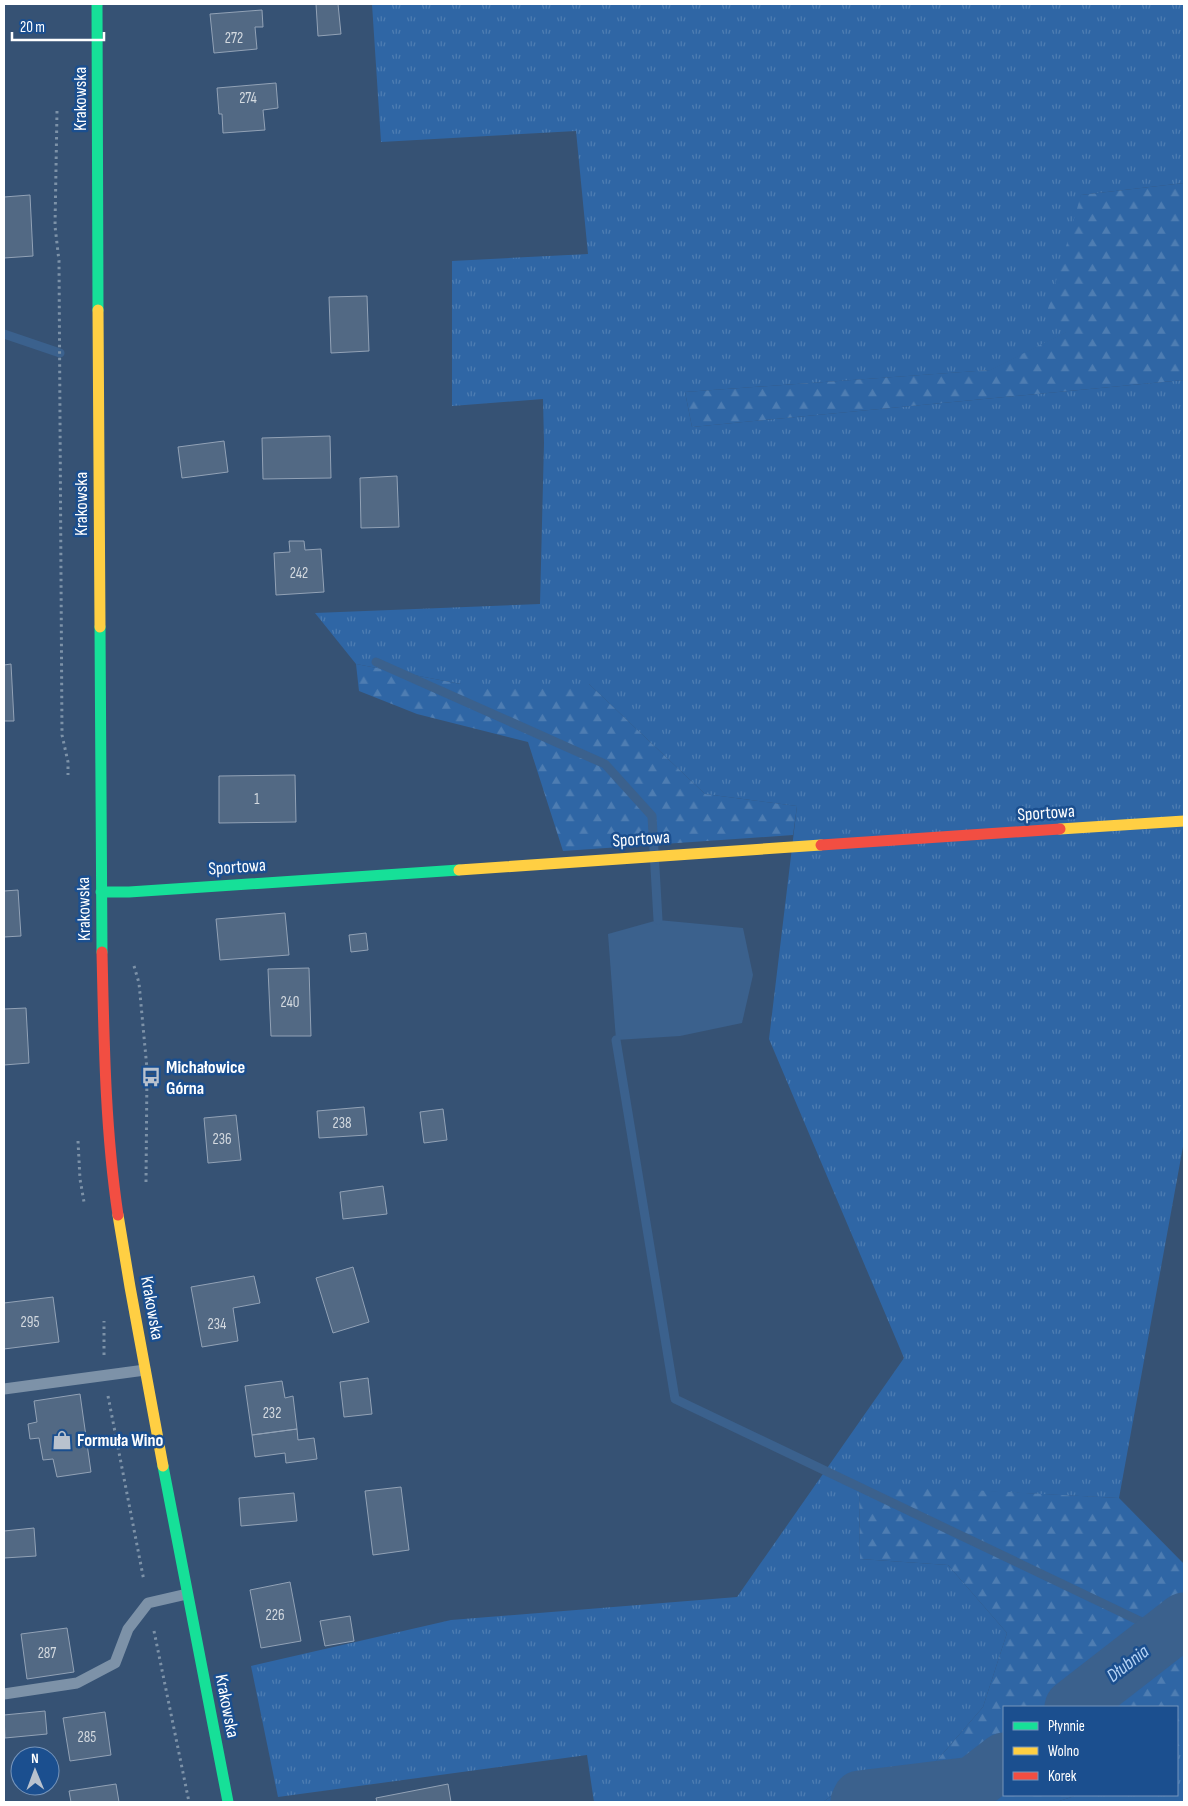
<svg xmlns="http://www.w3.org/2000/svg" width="1188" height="1806" viewBox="0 0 1188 1806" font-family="'Sofia Sans Condensed',sans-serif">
  <defs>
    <pattern id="grass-tufts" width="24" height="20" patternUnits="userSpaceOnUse" patternTransform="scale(1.25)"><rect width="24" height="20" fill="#2f66a5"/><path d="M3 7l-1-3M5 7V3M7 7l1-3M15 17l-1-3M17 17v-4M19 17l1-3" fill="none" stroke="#4e7db2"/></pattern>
    <pattern id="forest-firs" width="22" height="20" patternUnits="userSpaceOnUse" patternTransform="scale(1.25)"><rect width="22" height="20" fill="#2f66a5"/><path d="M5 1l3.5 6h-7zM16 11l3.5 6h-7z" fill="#4e7db2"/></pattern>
  </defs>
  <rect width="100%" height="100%" fill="#365274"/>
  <path fill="url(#grass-tufts)" d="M372,4H1184V183L1081,195L1067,332L991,370L685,392L692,427L1184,380V1141L1119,1498L859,1485L860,1559L948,1565L1007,1633L983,1707L933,1765L859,1780L834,1794L823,1802H594L587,1755L278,1797L251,1666L451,1620L737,1597L904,1358L769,1039L797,806L705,794L589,684H461L356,664L315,613L540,604L544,443L543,399L452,406V261L588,254L576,131L381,142Z
    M1177,1746H1184V1802H1056L1078,1795H1177Z"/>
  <path fill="url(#forest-firs)" d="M1184,183V380L692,427L685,392L990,370L1066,332L1047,312L1081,195Z
    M356,664L461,684H589L705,794L797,806L793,835L563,851L528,742L417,714L359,691Z
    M859,1484L1119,1498L1184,1564V1746H1177V1707H1004V1795H1078L1056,1802H823L834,1794L859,1780L933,1765L983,1707L1007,1633L948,1565L860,1559Z"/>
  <path fill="#3b618d" d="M658,920L743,928L753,975L742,1023L680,1036L616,1040L608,934Z"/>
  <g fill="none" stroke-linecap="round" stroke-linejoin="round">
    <path stroke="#3b618d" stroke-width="9" d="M4,334L60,353
      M376,662L605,764L652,816L658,920
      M616,1040L675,1399L1167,1634"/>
    <path stroke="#3b618d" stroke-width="55" d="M1072,1707L1184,1620
      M858,1802L860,1798L973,1784L1004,1760"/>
  </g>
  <path fill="#526984" stroke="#92a2b6" d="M316,4H338L341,34L318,36Z
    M262,10L263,27H255L257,49L214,53L210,14Z
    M276,83L278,108L263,110L265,130L223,133L222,114H219L217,88Z
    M30,195L33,256L4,258V197Z
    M367,296L369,351L331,353L329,297Z
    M330,436L331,478L263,479L262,438Z
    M224,441L228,472L182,478L178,447Z
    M397,476L399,527L361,528L360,478Z
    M289,541H304L305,550L321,549L324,592L276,595L274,553L290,552Z
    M11,664L14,721H4V665Z
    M295,775L296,822L219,823V776Z
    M18,890L21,936L4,937V891Z
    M285,913L289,955L220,960L216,919Z
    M366,933L368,950L351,952L349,935Z
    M309,968L311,1036H271L268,969Z
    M26,1008L29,1063L4,1065V1009Z
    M364,1107L367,1135L319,1138L317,1111Z
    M443,1109L447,1140L424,1143L420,1112Z
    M236,1115L241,1160L208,1163L204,1118Z
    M383,1186L387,1214L343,1219L340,1192Z
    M353,1267L369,1322L333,1333L316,1278Z
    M254,1276L260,1303L233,1308L238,1341L202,1347L191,1287Z
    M53,1297L59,1342L4,1349V1303Z
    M368,1378L372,1414L344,1417L340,1382Z
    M282,1381L285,1398L293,1396L297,1429L252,1435L245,1386Z
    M80,1394L91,1472L57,1477L53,1459L43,1460L39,1438L30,1439L28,1424L37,1422L34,1401Z
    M297,1429L298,1440L314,1438L317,1459L286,1463L285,1453L255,1457L252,1435Z
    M401,1487L409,1550L373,1555L365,1491Z
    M294,1493L297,1521L241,1526L239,1498Z
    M34,1528L36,1556L4,1558V1531Z
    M290,1582L301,1641L261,1648L250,1590Z
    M350,1616L354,1641L325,1646L320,1621Z
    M67,1628L74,1672L27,1679L21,1634Z
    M45,1711L47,1734L5,1738L4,1715Z
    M105,1712L111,1755L70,1761L63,1718Z
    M116,1784L119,1802H71L69,1791Z
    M448,1784L451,1802H377L376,1798Z"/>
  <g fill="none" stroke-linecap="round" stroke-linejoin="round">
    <path stroke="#7d92a8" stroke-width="3" stroke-dasharray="2.5 4" stroke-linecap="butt" d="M57,111L55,226L59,261L62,735L68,762V775
      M134,966L139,983L147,1069L146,1182
      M78,1141L80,1179L84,1202
      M104,1355V1321
      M108,1396L144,1581
      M154,1631L189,1802"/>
    <path stroke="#7d92a8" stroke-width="11" d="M4,1389L145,1370
      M4,1694L77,1683L115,1663L128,1629L148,1603L187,1594"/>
    <path stroke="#16e098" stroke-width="11" d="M97,4L98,310
      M100,627L102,952
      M101,892H129L459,870
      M163,1466L228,1802"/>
    <path stroke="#ffcf43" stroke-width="11" d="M98,310L100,627
      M1060,829L1184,821
      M459,870L821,845
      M118,1215L130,1287L163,1466"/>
    <path stroke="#f24e42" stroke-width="11" d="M821,845L1060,829
      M102,952C104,1040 105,1128 118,1215"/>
  </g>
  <defs>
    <symbol id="bus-bare" viewBox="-9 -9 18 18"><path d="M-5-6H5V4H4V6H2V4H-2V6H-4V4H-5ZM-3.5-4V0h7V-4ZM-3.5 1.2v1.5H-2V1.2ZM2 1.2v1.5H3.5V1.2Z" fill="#b9c2ce" stroke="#1b4f8f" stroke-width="2.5" paint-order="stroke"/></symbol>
    <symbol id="shop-bare" viewBox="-9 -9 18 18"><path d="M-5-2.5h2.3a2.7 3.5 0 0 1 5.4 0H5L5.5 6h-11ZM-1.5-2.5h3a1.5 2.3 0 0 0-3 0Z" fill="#b9c2ce" stroke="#1b4f8f" stroke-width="2.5" paint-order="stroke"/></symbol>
  </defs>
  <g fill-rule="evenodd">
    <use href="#bus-bare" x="137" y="1063" width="28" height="28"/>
    <use href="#shop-bare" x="48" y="1426" width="28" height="28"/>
  </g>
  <g text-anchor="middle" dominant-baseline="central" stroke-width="5" stroke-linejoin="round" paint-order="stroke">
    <g font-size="15" fill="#d4dae0">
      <text x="234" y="38">272</text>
      <text x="248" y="98">274</text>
      <text x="299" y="573">242</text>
      <text x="257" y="799">1</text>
      <text x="290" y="1002">240</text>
      <text x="342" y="1123">238</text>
      <text x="222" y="1139">236</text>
      <text x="30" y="1322">295</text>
      <text x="217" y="1324">234</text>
      <text x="272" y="1413">232</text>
      <text x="275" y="1615">226</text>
      <text x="47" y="1653">287</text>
      <text x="87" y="1737">285</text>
    </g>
    <g font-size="18" fill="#fff" stroke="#1b4f8f">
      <text transform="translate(80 99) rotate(-90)">Krakowska</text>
      <text transform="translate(81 504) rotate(-90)">Krakowska</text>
      <text transform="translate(1046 813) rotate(-4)">Sportowa</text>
      <text transform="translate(641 839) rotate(-4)">Sportowa</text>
      <text transform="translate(237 867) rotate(-4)">Sportowa</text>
      <text transform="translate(84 909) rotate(-91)">Krakowska</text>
      <text transform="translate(152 1308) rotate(80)">Krakowska</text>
      <text transform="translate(227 1706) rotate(79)">Krakowska</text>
    </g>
    <g font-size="18" font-weight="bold" fill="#fff" stroke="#1b4f8f" text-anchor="start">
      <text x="166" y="1067">Michałowice<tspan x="166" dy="21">Górna</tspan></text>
      <text x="77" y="1440">Formuła Wino</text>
    </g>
    <g font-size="19" font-style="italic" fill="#b5d3f5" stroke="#1b4f8f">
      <text transform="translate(1128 1664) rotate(-38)">Dłubnia</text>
    </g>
  </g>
  <rect width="1188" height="1806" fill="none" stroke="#ffffff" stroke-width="10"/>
  <rect x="1003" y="1706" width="175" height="90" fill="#1b4f8f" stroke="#7695bc"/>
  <rect x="1013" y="1722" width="25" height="8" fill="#16e098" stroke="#7695bc"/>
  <text x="1048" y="1731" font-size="15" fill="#ffffff">Płynnie</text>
  <rect x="1013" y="1747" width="25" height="8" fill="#ffcf43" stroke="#7695bc"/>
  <text x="1048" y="1756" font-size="15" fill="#ffffff">Wolno</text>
  <rect x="1013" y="1772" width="25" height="8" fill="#f24e42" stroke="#7695bc"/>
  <text x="1048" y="1781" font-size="15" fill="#ffffff">Korek</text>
  <g transform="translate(35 1771) rotate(359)"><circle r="24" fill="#1b4f8f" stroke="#7695bc"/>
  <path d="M0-4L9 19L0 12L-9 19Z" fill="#b9c2ce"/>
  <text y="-8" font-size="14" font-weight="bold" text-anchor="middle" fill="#ffffff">N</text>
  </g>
  <path d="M12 32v8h92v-8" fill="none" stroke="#ffffff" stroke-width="2.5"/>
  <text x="20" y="32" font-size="15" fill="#ffffff" stroke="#1b4f8f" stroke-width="4" paint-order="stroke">20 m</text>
</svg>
